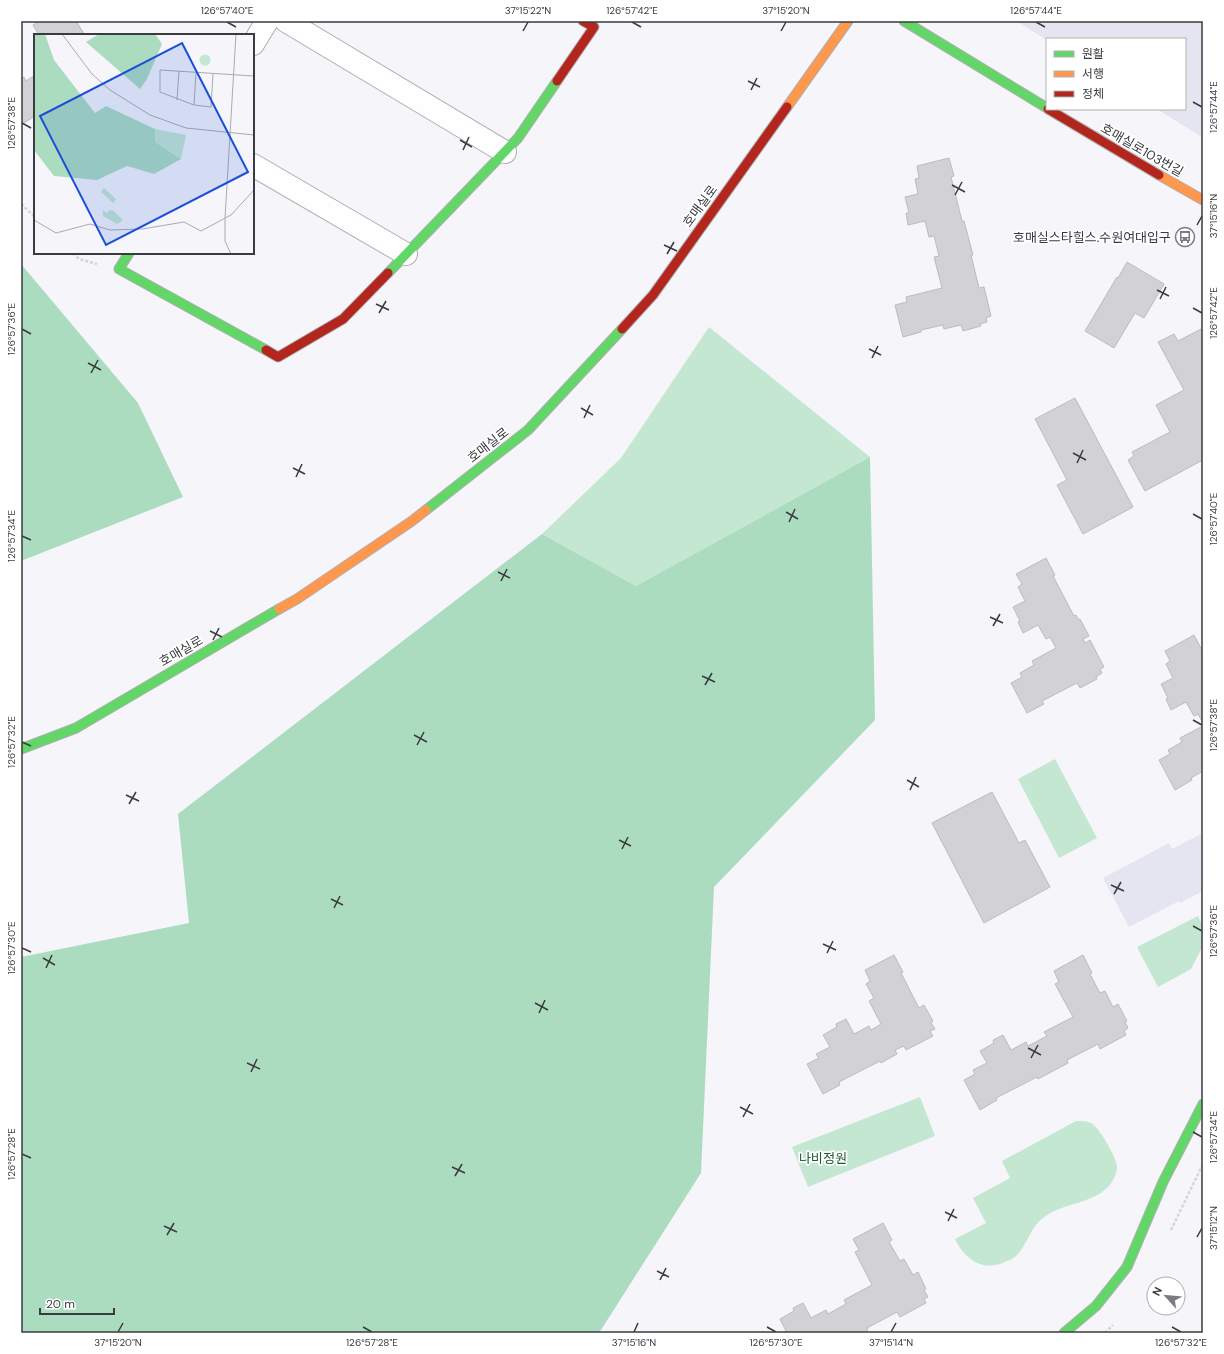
<svg xmlns="http://www.w3.org/2000/svg" width="1224" height="1354" viewBox="0 0 1224 1354" font-family="'DM Sans','Noto Sans KR',sans-serif">
  <rect width="100%" height="100%" fill="#f5f5fa"/>
  <path fill="#e4e5f0" d="M1016,21H1203V138L1157,109H1185V39H1047V40Z
    M1203,833V891L1180,903L1179,901L1129,927L1103,878L1169,843L1172,849Z"/>
  <path fill="#c4e7d2" d="M709,327L870,457L636,586L542,534L621,458Z
    M1055,759L1097,838L1059,858L1018,779Z
    M1198,916L1203,926V946L1191,969L1158,987L1137,947Z
    M920,1097L935,1136L808,1187L792,1147Z
    M1076,1121C1081,1121 1087,1121 1091,1123C1099,1127 1117,1158 1117,1167C1117,1173 1113,1181 1109,1186C1091,1205 1063,1202 1043,1218C1032,1226 1029,1239 1021,1250C1017,1256 1013,1259 1007,1261C984,1273 965,1260 955,1239L986,1223L973,1198L1010,1178L1002,1161Z"/>
  <path fill="#acdcc0" d="M21,264L138,403L183,497L21,561Z
    M870,457L875,720L714,887L701,1173L599,1333H21V957L189,923L178,814L542,534L636,586Z"/>
  <path fill="#d2d2d6" stroke="#bcbcc0" d="M35,21H76L85,35H39L33,25L36,23Z
    M35,75V116L21,125V79L24,77L26,81Z
    M949,158L954,176L951,177L962,221H964L973,255H971L979,288L984,287L991,316L986,318L987,322L980,324L981,326L963,331L961,325L944,329L943,325L921,330V332L903,337L895,305L907,302L906,297L942,288L934,257L939,256L934,236L929,237L925,221L908,225L906,213H909L905,197L918,194L915,179L919,178L917,166Z
    M1127,262L1164,284L1144,318L1135,313L1114,348L1085,331L1117,277L1118,278Z
    M1201,329L1203,333V460L1145,491L1128,460L1134,456L1132,452L1170,432L1156,405L1184,390L1158,342L1174,334L1178,341Z
    M1075,398L1133,507L1083,534L1057,485L1067,480L1035,419Z
    M1046,558L1055,575L1053,576L1074,616L1076,615L1079,620L1080,619L1089,636L1083,639L1085,643L1090,640L1104,667L1100,669L1102,673L1096,677L1097,679L1080,688L1077,683L1042,701L1044,704L1027,713L1011,683L1022,677L1020,673L1034,665L1032,661L1056,648L1050,637L1046,639L1038,625L1023,633L1018,622L1020,621L1013,607L1025,601L1018,587L1022,584L1016,574Z
    M1194,635L1203,652L1201,653L1203,657V723L1198,714L1194,716L1186,702L1171,710L1166,699L1168,698L1161,684L1173,678L1166,664L1170,661L1165,651Z
    M1203,726V771L1191,778L1192,780L1175,790L1159,760L1170,754L1168,750L1182,742L1180,738Z
    M992,792L1019,843L1025,840L1050,887L984,923L932,823Z
    M894,955L903,972L901,973L919,1008L924,1005L933,1021L931,1023L935,1029L930,1031L933,1036L906,1050L904,1046L895,1050L897,1054L881,1063L880,1061L839,1082L840,1085L823,1094L807,1064L819,1058L816,1054L830,1047L823,1035L837,1027L836,1024L846,1019L854,1034L869,1026L871,1030L881,1024L869,1001L874,998L866,984L870,981L865,970Z
    M1083,955L1092,973L1090,974L1100,993L1105,991L1113,1007L1118,1004L1127,1021L1125,1022L1128,1028L1124,1031L1126,1035L1100,1049L1098,1044L1067,1060L1068,1063L1038,1079L1037,1077L996,1098L997,1100L980,1110L964,1080L975,1074L973,1070L987,1063L980,1051L994,1043L993,1040L1003,1035L1011,1050L1026,1042L1028,1046L1047,1036L1044,1032L1073,1017L1055,984L1059,982L1054,971Z
    M883,1223L892,1240L889,1242L900,1261L904,1259L913,1275L918,1272L926,1289L924,1290L928,1297L924,1299L926,1303L900,1317L897,1312L867,1328L868,1330L864,1333H782L786,1331L780,1319L794,1311L793,1308L803,1303L811,1318L826,1310L828,1314L846,1304L844,1300L872,1285L855,1252L859,1250L853,1239Z"/>
  <g fill="none" stroke-linecap="round" stroke-linejoin="round">
    <defs>
      <path id="street" d="M286,21L505,152
        M253,44L267,21
        M253,165L406,254"/>
      <path id="fast" d="M904,21L1047,108
        M129,253L119,269L266,350
        M388,273L518,138L557,81
        M426,510L528,430L622,329
        M21,749L76,728L279,609
        M1064,1333L1096,1306L1127,1267L1163,1182L1203,1104"/>
      <path id="slow" d="M787,107L848,21
        M1159,175L1203,200
        M279,609L297,599L412,521L426,510"/>
      <path id="jam" d="M557,81L594,27L583,21
        M1048,109L1159,175
        M622,329L653,295L787,107
        M266,350L278,357L343,319L388,273"/>
    </defs>
    <use href="#street" stroke="#afafb2" stroke-width="24"/>
    <use href="#fast" stroke="#afafb2" stroke-width="11"/>
    <use href="#slow" stroke="#afafb2" stroke-width="11"/>
    <use href="#jam" stroke="#afafb2" stroke-width="11"/>
    <path stroke="#d4d5d6" stroke-width="2.5" stroke-dasharray="3 2" stroke-linecap="butt" d="M21,204L35,217
      M73,253L79,259L97,264
      M1171,1230L1203,1164
      M1105,1333L1113,1325"/>
    <use href="#street" stroke="#fefefe" stroke-width="22"/>
    <use href="#fast" stroke="#63d668" stroke-width="9"/>
    <use href="#slow" stroke="#ff974d" stroke-width="9"/>
    <use href="#jam" stroke="#b3261e" stroke-width="9"/>
  </g>
  <path fill="none" stroke="#3a3b3e" stroke-width="1.5" d="M227,22L236,27M632,22L641,27M1036,22L1045,27M523,31L528,22M781,31L786,22M748,81L760,87M751,90L757,78M1193,102L1202,107M22,123L31,128M460,140L472,147M463,150L469,137M952,185L965,192M955,195L962,182M1197,225L1202,216M664,245L677,251M667,254L674,242M1157,290L1169,296M1160,299L1166,287M376,304L389,310M1193,308L1202,313M379,313L386,301M22,329L31,334M869,349L881,355M872,358L878,346M88,363L101,370M91,373L98,360M581,408L593,415M584,418L590,405M1073,453L1086,460M1077,463L1083,450M293,468L305,474M296,477L302,464M786,512L798,519M1193,514L1202,519M789,522L795,509M22,536L31,540M498,572L510,578M501,581L507,569M990,617L1003,623M993,626L1000,614M210,631L222,637M213,640L219,628M702,676L715,682M705,685L712,673M1193,720L1202,725M414,735L427,742M22,742L31,746M417,745L424,732M907,780L919,787M910,790L916,777M126,795L139,801M129,804L136,792M619,840L631,846M622,849L628,837M1111,885L1124,891M1114,894L1121,882M331,899L343,905M334,908L340,896M1193,926L1202,931M823,944L836,950M22,948L31,952M827,953L833,941M43,958L55,965M46,968L52,955M535,1003L548,1010M539,1013L545,1000M1028,1048L1041,1055M1031,1058L1038,1045M247,1063L260,1069M251,1072L257,1059M740,1107L753,1114M743,1117L750,1104M1193,1132L1202,1137M22,1154L31,1158M452,1167L465,1173M455,1176L462,1164M945,1212L957,1218M948,1221L954,1209M164,1226L177,1232M167,1235L174,1223M1197,1237L1202,1228M657,1271L669,1277M660,1280L666,1268M363,1327L372,1332M767,1327L776,1332M1172,1327L1181,1332M118,1332L123,1323M634,1332L638,1323M891,1332L896,1323"/>
  <defs>
    <symbol id="bus-ring" viewBox="-11 -11 22 22"><circle r="9.5" fill="#fff" stroke="#7b7c80" stroke-width="1.5"/><path d="M-5-6H5V4H4V6H2V4H-2V6H-4V4H-5ZM-3.5-4V0h7V-4ZM-3.5 1.2v1.5H-2V1.2ZM2 1.2v1.5H3.5V1.2Z" fill="#7b7c80"/></symbol>
  </defs>
  <g fill-rule="evenodd">
    <use href="#bus-ring" x="1174" y="226" width="22" height="22"/>
  </g>
  <g text-anchor="middle" dominant-baseline="central" stroke-width="3.5" stroke-linejoin="round" paint-order="stroke">
    <g font-size="13" fill="#3a3b3e" stroke="#fff">
      <text transform="translate(1142 150) rotate(30)">호매실로103번길</text>
      <text transform="translate(700 206) rotate(-54)">호매실로</text>
      <text transform="translate(488 445) rotate(-38)">호매실로</text>
      <text transform="translate(181 651) rotate(-30)">호매실로</text>
    </g>
    <g font-size="13" fill="#3a3b3e" stroke="#fff" text-anchor="end">
      <text x="1171" y="237">호매실스타힐스.수원여대입구</text>
    </g>
    <g font-size="13" fill="#195935" stroke="#fff">
      <text x="823" y="1158">나비정원</text>
    </g>
  </g>
  <g transform="translate(34 34)">
    <rect width="220" height="220" fill="#f5f5fa"/>
    <path d="M165.5 26a5.5 5.5 0 1 1 11 0a5.5 5.5 0 1 1-11 0ZM121,95L152,101L147,125L121,108ZM70,154L82,165L79,169L67,158ZM69,176L73,179L75,176L80,177L89,186L83,190L69,182Z" fill="#c4e7d2"/>
    <path d="M0,0H11L20,26L61,79L72,72L121,95V108L147,125L120,140L93,132L63,146L20,142L0,116ZM65,0H121L128,10L113,45L106,55L52,8Z" fill="#acdcc0"/>
    <path fill="none" stroke="#aaabaf" stroke-width="1" d="M28,0L58,40L76,56L116,81L152,94L220,101M179,40L177,73L160,71L126,58V36L220,42M143,66L145,37M160,71L162,39M0,186L22,199L56,190L76,196L108,195L150,188L167,197L197,181L220,156M197,220L191,207V184L202,0"/>
    <path fill="#1d4ed8" fill-opacity="0.15" stroke="#1d4ed8" stroke-width="2" d="M148,9L214,138L72,211L6,82Z"/>
    <rect width="220" height="220" fill="none" stroke="#3a3b3e" stroke-width="2"/>
  </g>
  <rect width="1224" height="1354" fill="none" stroke="#ffffff" stroke-width="44"/>
  <rect x="1046" y="38" width="140" height="72" fill="#ffffff" stroke="#b0b1b2"/>
  <rect x="1054" y="51" width="20" height="6" fill="#63d668" stroke="#b0b1b2"/>
  <text x="1082" y="58" font-size="12" fill="#3a3b3e">원활</text>
  <rect x="1054" y="71" width="20" height="6" fill="#ff974d" stroke="#b0b1b2"/>
  <text x="1082" y="78" font-size="12" fill="#3a3b3e">서행</text>
  <rect x="1054" y="91" width="20" height="6" fill="#b3261e" stroke="#b0b1b2"/>
  <text x="1082" y="98" font-size="12" fill="#3a3b3e">정체</text>
  <g transform="translate(1166 1296) rotate(297)"><circle r="19" fill="#ffffff" stroke="#b0b1b2"/>
  <path d="M0-3L7 15L0 10L-7 15Z" fill="#7b7c80"/>
  <text y="-6" font-size="11" font-weight="bold" text-anchor="middle" fill="#3a3b3e">N</text>
  </g>
  <path d="M40 1308v6h74v-6" fill="none" stroke="#3a3b3e" stroke-width="2"/>
  <text x="46" y="1308" font-size="12" fill="#3a3b3e" stroke="#ffffff" stroke-width="3" paint-order="stroke">20 m</text>
  <rect x="22" y="22" width="1180" height="1310" fill="none" stroke="#3a3b3e" stroke-width="1.5"/>
  <g font-size="10" text-anchor="middle" fill="#3a3b3e">
    <text x="227" y="14">126°57'40"E</text>
    <text x="528" y="14">37°15'22"N</text>
    <text x="632" y="14">126°57'42"E</text>
    <text x="786" y="14">37°15'20"N</text>
    <text x="1036" y="14">126°57'44"E</text>
    <text transform="translate(1213 107) rotate(-90)" y="4">126°57'44"E</text>
    <text transform="translate(11 123) rotate(-90)" y="4">126°57'38"E</text>
    <text transform="translate(1213 216) rotate(-90)" y="4">37°15'16"N</text>
    <text transform="translate(1213 313) rotate(-90)" y="4">126°57'42"E</text>
    <text transform="translate(11 329) rotate(-90)" y="4">126°57'36"E</text>
    <text transform="translate(1213 519) rotate(-90)" y="4">126°57'40"E</text>
    <text transform="translate(11 536) rotate(-90)" y="4">126°57'34"E</text>
    <text transform="translate(1213 725) rotate(-90)" y="4">126°57'38"E</text>
    <text transform="translate(11 742) rotate(-90)" y="4">126°57'32"E</text>
    <text transform="translate(1213 931) rotate(-90)" y="4">126°57'36"E</text>
    <text transform="translate(11 948) rotate(-90)" y="4">126°57'30"E</text>
    <text transform="translate(1213 1137) rotate(-90)" y="4">126°57'34"E</text>
    <text transform="translate(11 1154) rotate(-90)" y="4">126°57'28"E</text>
    <text transform="translate(1213 1228) rotate(-90)" y="4">37°15'12"N</text>
    <text x="118" y="1346">37°15'20"N</text>
    <text x="372" y="1346">126°57'28"E</text>
    <text x="634" y="1346">37°15'16"N</text>
    <text x="776" y="1346">126°57'30"E</text>
    <text x="891" y="1346">37°15'14"N</text>
    <text x="1181" y="1346">126°57'32"E</text>
  </g>
</svg>
